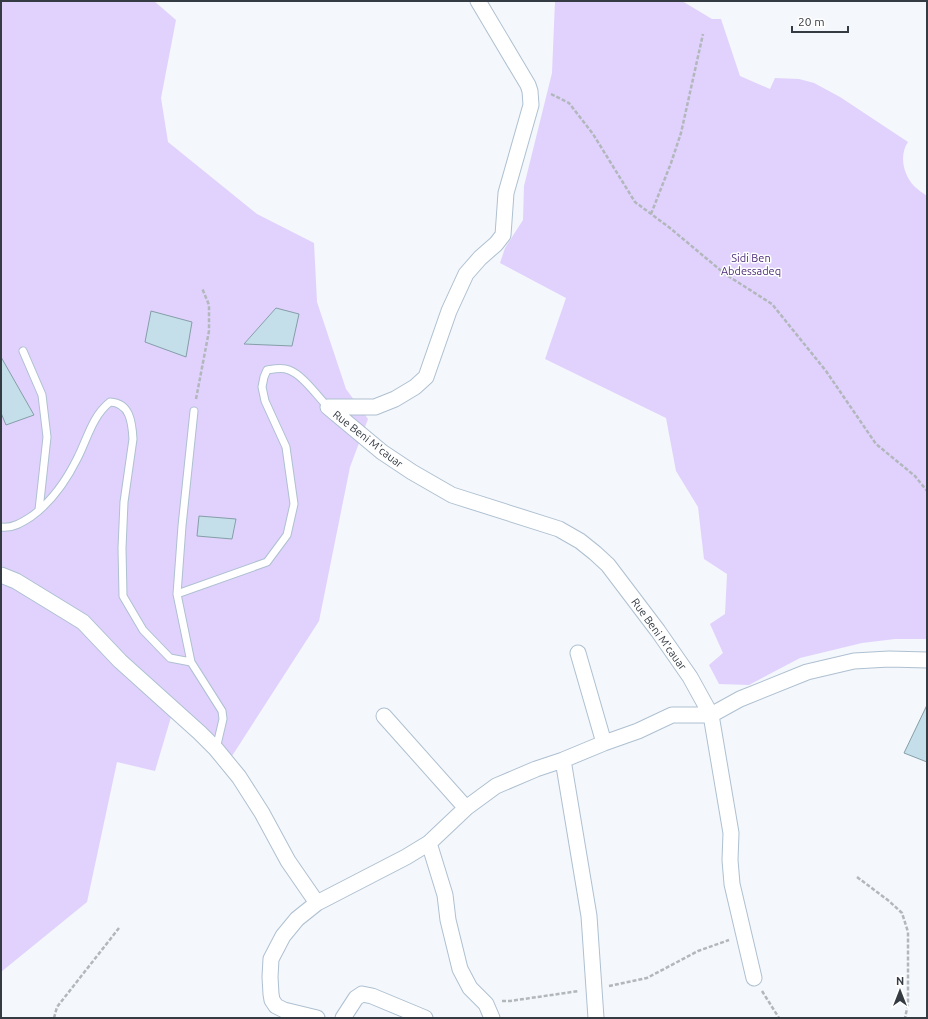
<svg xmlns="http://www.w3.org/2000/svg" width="928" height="1019" viewBox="0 0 928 1019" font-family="Ubuntu,sans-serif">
  <rect width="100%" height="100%" fill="#f4f7fb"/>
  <path fill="#e0d2fd" d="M1,1H154L176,20L161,98L168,142L257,214L314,243L317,302L346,389L368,419L350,467L319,621L232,756L174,707L155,771L117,762L87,902L1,972Z
    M555,1H682L712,19H721L740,76L770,89L775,78L799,79L814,83L840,97L908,142C899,155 903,174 914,186C918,190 923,193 927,196V639H895L862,643L800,658L749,685L719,684L709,665L723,653L710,624L725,614L727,574L704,559L698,507L676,471L666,418L545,359L566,298L500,263L505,248L523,220L524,186L552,73Z"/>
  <path fill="#c4dfea" stroke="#859ea8" d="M276,308L299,314L292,346L244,344Z
    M151,311L192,322L186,357L145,342Z
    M1,357L34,415L6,425L1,413Z
    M199,516L236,519L232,539L197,536Z
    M927,705V762L904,753Z"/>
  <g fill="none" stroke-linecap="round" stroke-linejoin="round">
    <defs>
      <path id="lane" d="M23,351L42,395L47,437L39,510
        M1,527C12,529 23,522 32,516C51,502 66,481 77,459C87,440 92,416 110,402C130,403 132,422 133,439L124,502L122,548L123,596L143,630L170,658L191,662L177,594L182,526L194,411
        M177,594L267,562L287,535L294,504L286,447L265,401L262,387L264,377L267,370C274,369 282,367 289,370C303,375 318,397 328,407
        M191,662L222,711L223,719L216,749"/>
      <path id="street" d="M328,407L382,452L412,472L452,495L559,529L580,541L595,553L608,565L658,631L690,677L711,715L731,833L730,860L732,884L754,978
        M328,407H375L395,399L415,387L426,377L449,311L466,274L480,258L496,244L503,235L506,193L531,105L530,91L528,85L478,1
        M1,575L16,581L83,622L120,661L200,733L216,749L239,777L262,813L288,861L317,903
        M578,653L604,743
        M384,716L466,808
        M563,760L589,916L596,1018
        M429,843L445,895L448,920L460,969L470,988L486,1004L492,1018
        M276,1006L272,1000L271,994L270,977L271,959L283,936L297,919L317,903L406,857L429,843L466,808L496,786L536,769L563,760L604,743L638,731L672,715H711L740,699L807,672L854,661L889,659L927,660
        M276,1006L284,1010L317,1018
        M343,1018L356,998L362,994L372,996L425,1018"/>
    </defs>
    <use href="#lane" stroke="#aec0d1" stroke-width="9"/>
    <use href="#street" stroke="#aec0d1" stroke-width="17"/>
    <path stroke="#b2b7bc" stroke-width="2.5" stroke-dasharray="4 2" stroke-linecap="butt" d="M551,94L569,103L593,134L635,202L670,228L725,274L772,304L826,371L876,444L915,476L927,491
      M651,214L671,163L681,133L703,34
      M196,399L209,331V305L202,288
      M857,877L889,901L902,913L908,932V1004L905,1018
      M609,986L647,978L698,951L729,940
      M762,991L779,1018
      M502,1001H510L579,991
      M54,1018L57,1007L119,928"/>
    <use href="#lane" stroke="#fff" stroke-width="7"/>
    <use href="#street" stroke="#fff" stroke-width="15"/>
  </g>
  <g text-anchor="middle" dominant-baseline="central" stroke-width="3" stroke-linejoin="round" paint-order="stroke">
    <g font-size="11" fill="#4e2d7a" stroke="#fff">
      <text x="751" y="258">Sidi Ben<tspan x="751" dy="13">Abdessadeq</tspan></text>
    </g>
    <g font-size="11" fill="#343b42" stroke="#fff">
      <text transform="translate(368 439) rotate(38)">Rue Beni M'cauar</text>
      <text transform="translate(659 634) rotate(54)">Rue Beni M'cauar</text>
    </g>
  </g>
  <rect width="928" height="1019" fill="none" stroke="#343b42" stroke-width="4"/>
  <g transform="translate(900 991)" stroke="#ffffff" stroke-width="3" paint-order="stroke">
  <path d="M0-3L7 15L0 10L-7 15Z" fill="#343b42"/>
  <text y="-6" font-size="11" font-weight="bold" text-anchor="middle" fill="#343b42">N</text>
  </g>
  <path d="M792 26v6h56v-6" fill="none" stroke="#343b42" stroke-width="2"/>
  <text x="798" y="26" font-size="12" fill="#343b42" stroke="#ffffff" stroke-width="3" paint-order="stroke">20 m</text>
</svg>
